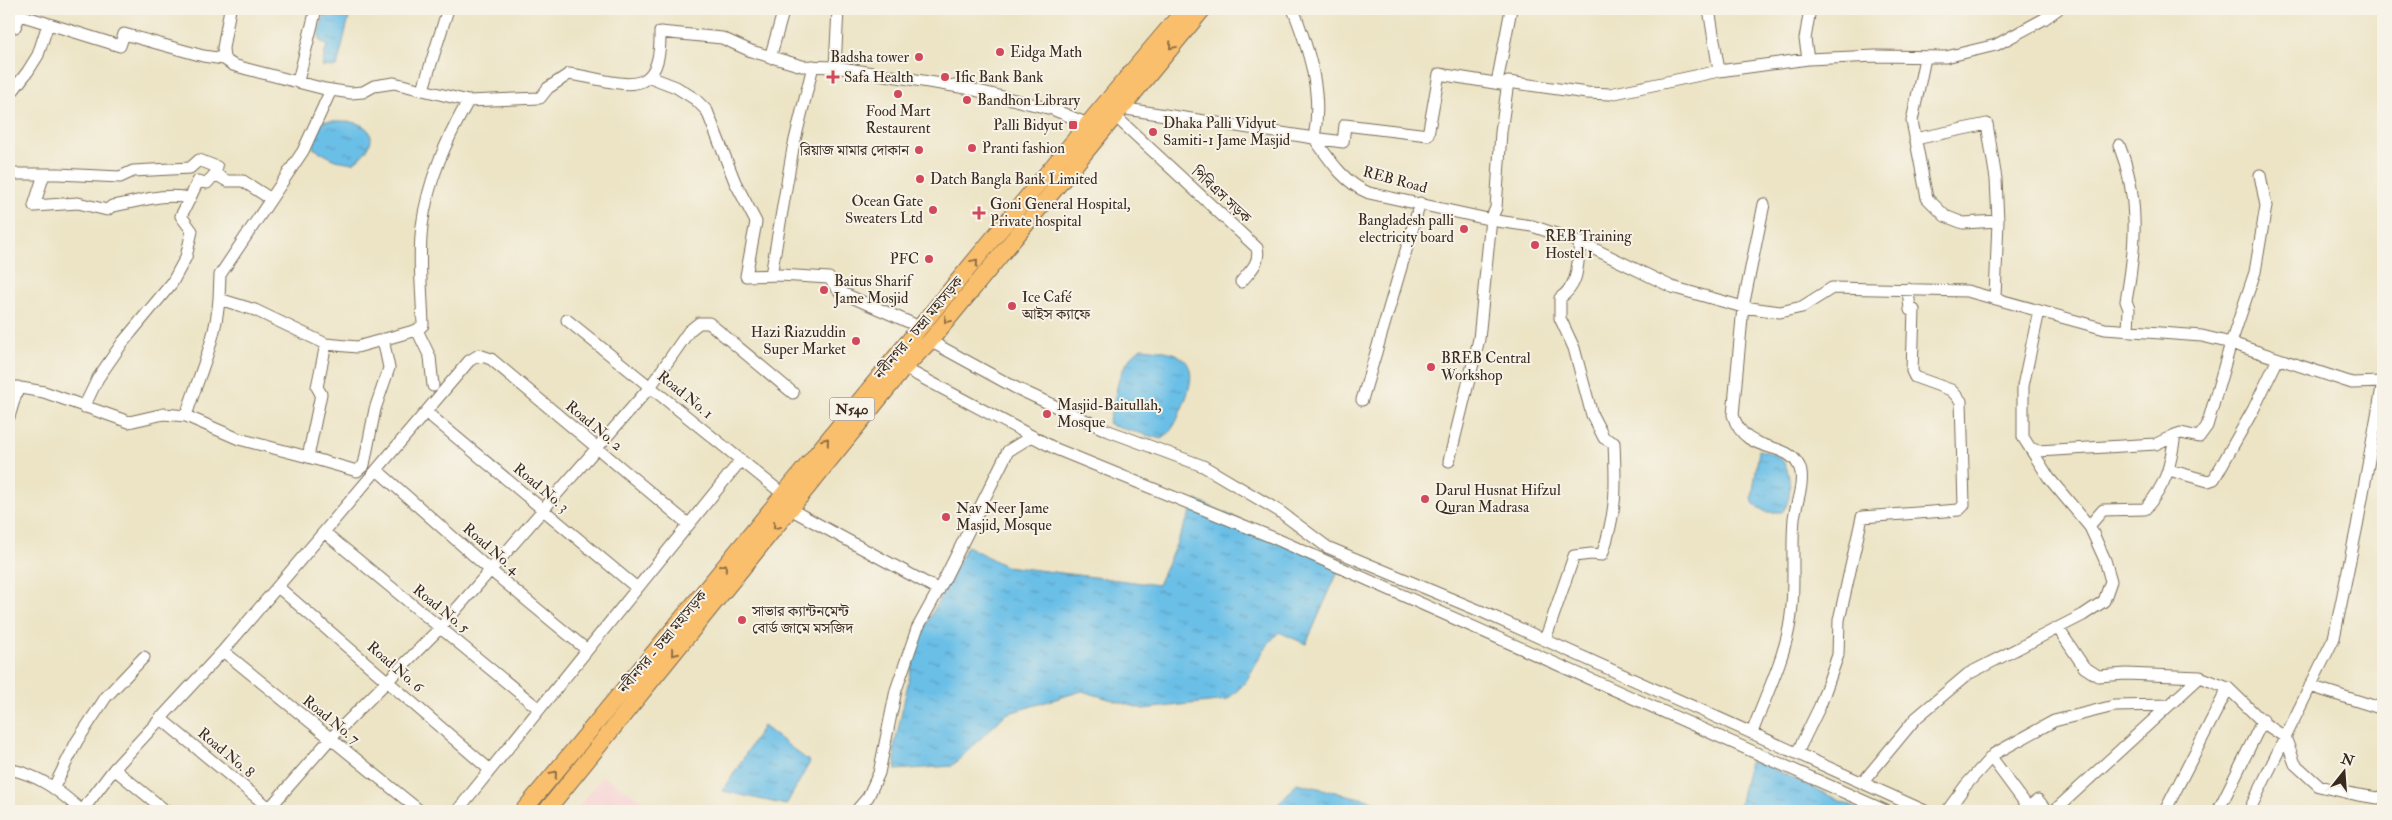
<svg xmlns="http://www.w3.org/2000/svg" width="2392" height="820" viewBox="0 0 2392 820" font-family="'IM FELL Double Pica','Noto Serif Bengali',serif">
  <defs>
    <pattern id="water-ripples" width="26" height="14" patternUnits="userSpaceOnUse" patternTransform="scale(1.25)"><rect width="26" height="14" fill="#6bbfe7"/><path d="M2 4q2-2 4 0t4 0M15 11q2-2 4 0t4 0" fill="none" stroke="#599bbb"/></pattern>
  </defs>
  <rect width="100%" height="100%" fill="#f7f3e8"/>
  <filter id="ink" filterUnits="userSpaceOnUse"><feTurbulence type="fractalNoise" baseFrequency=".02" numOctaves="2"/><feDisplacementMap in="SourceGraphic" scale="10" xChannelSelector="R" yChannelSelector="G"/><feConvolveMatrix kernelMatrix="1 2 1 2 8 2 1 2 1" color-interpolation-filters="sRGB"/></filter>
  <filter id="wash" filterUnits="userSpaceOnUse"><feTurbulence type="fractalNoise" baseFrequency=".0096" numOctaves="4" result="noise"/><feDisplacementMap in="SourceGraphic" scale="20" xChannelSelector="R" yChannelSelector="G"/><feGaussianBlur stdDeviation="1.12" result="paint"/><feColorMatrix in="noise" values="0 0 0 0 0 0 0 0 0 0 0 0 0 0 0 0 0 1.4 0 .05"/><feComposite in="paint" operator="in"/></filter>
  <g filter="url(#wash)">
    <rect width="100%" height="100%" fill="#ece4c5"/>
    <path fill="#f7cfd1" d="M603,776L660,811H575Z"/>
    <path fill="url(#water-ripples)" stroke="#537482" d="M326,9H351L337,67L322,66L327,45L320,41L319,31Z
      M323,121C334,121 348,120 359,124C383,134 366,154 353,163L335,160L313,148L318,129Z
      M1141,348C1187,351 1202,362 1182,408C1177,420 1173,432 1161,439L1113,426L1108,423C1119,394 1113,370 1141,348Z
      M1759,450C1766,452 1776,454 1781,459C1792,470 1793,501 1782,512H1766L1754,505L1752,498Z
      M1196,500L1341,565L1306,644L1279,632L1266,646L1245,683L1227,700L1143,709L1082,691L1006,714L952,766L896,770L894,748L917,642L967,546L1005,566L1158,585Z
      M763,726L810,762L786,805L723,791Z
      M1749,762L1768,766L1861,811H1745L1739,806Z
      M1297,783L1369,800L1401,811H1272Z"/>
  </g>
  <g filter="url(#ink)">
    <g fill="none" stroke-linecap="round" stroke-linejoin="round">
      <defs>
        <path id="minor" d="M230,9L223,48L224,59L233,65L247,69L325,89L351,93L363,92L374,86L394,83L468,101L540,98L548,88L569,74C617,80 662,107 660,32L722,38L751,51L802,66L835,67L966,88L1052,109L1088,124
          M1293,9C1309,50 1323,93 1314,138L1343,142L1345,125L1428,135L1439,74L1507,85
          M1709,9L1719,71
          M9,24L15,27L20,15L120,46L124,34L203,56L224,59
          M770,58L784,9
          M1925,58L1912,121L1927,198L1945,216L1963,223L1998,221L1995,298
          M1808,59L1805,39L1810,9
          M835,67L838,9
          M650,77L676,87L695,99L707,111L735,182L756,222L746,276L780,275L829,278L840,292L920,327
          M298,81L316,9
          M1497,83L1511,9
          M423,89L448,9
          M9,96L28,71L38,55L48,24
          M1120,108L1314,138C1329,159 1344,183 1369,193L1497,221L1532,226L1580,242L1672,287L1743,307L1780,312L1802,307L1832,288L1967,291L2105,329L2202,336L2231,343L2352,383L2383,382
          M1114,115L1257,248C1261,263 1249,272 1241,282
          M1915,139L1987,124L1996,179L1998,221
          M2119,145C2140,198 2136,247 2126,301L2129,309L2128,331
          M9,174H58L120,177L133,171L190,168L199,160L217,167L215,174L227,181H243L271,199L303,151L331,90
          M44,174L34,206L78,203L107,210L112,206C139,202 162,192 190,198L198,181L207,183L215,174
          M771,275L793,148L813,66
          M219,299L220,275L271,199
          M567,320L783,494
          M417,330L430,357L433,386
          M930,341L1014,387L1106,430L1203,466L1279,511L1327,547L1485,613L1925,811
          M904,368L1056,449L1274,538L1886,811
          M9,386L44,392L129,422L164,414L186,416L239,439L308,457L321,394L317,387L326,344L357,347L417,330L423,325C422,293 418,257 422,226C428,180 446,141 468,101
          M1362,400L1420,203
          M84,407L98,378L123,342L172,283L186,257L192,231L181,216L190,198
          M426,412L637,588
          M186,416C198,377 216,341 219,299L255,310L326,344
          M9,417L18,387
          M2030,448L2038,451L2156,444L2175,435
          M308,457L357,471L364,465L375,409L389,368L383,339
          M1449,461L1479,339L1491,219L1496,208L1501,132L1508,82L1587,93L1610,94L1719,71L1808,59L1876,56L1946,57L1996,45L2044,19L2058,9
          M377,470L490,570L587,650
          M2169,470L2208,481L2214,479L2253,410L2278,359
          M790,509L939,590
          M2089,526L2103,510L2145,509C2167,484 2170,467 2175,435L2181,433L2199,437L2207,426L2231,343L2255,272L2266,206L2260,175
          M324,532L539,709
          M278,587L490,770
          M2058,628L2084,667L2098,676L2126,674L2200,677L2228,688L2265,724L2285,737L2295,764L2319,786L2358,795L2378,798L2383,796
          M1545,640L1574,556L1591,554L1602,555C1617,511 1616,488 1614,443L1604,438L1592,415L1574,348L1560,318V298C1580,284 1577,265 1580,242
          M223,651L420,811
          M2310,686L2383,709
          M160,718L273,811
          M1752,733C1764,699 1782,664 1789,628C1796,592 1791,555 1794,518C1796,503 1806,480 1799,466C1786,439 1745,456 1733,415L1743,307L1764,204
          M1797,753L1820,706L1838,655L1839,620L1862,517L1959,510L1964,505L1961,401L1951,390L1915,377L1912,371L1914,310H1910L1908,289
          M1991,757L2028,807L2038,800L2047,811
          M9,769C41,776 58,790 82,811
          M114,769L166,811
          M1863,782L1916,718L1968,674L2083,615L2104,601L2111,581L2105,560L2090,527L2049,478L2023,437V386L2039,311
          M54,787L77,741L106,697L144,657
          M82,811L114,769L223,651L469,361L479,355L491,359L688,524
          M267,811L330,739L440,628L650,387L689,331L699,323H709L793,393
          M457,811L741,460
          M856,811L868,797L879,773L896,690L917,629L945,578L1008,451L1032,436
          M1947,811L1966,785L1994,754L2054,721L2114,706L2169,705
          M2054,811L2200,677
          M2165,811L2228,688
          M2218,811L2263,720
          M2249,811L2334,638L2357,526L2383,382"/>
        <path id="highway" d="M523,811C745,545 960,273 1185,9
          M546,811L904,368L930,341L1203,9"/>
      </defs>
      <use href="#minor" stroke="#796b58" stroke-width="13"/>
      <use href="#highway" stroke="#796b58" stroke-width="18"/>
      <use href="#minor" stroke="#fff" stroke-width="11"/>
      <use href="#highway" stroke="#f9bf6d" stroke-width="16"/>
    </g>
    <defs><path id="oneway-chevron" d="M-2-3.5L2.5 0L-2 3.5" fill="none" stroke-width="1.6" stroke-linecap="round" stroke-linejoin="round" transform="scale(1.25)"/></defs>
    <g stroke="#906d42">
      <use href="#oneway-chevron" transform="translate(1172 46) rotate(130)"/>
      <use href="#oneway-chevron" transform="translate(975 262) rotate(-50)"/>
      <use href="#oneway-chevron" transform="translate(947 320) rotate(130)"/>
      <use href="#oneway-chevron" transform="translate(826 441) rotate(-51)"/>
      <use href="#oneway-chevron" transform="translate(776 526) rotate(130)"/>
      <use href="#oneway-chevron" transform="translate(724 567) rotate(-51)"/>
      <use href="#oneway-chevron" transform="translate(674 653) rotate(129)"/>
      <use href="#oneway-chevron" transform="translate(554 774) rotate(-50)"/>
    </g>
  </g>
  <g fill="#d1495b" stroke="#f7f3e8" stroke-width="2">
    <circle cx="1000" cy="52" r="5"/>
    <circle cx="919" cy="57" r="5"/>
    <path d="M830.5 69.5h5v5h5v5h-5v5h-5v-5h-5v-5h5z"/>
    <circle cx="945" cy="77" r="5"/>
    <circle cx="898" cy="94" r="5"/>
    <circle cx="967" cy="100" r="5"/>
    <rect x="1068" y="120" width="10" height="10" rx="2.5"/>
    <circle cx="1153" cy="132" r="5"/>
    <circle cx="972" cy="148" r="5"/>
    <circle cx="919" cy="150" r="5"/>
    <circle cx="920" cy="179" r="5"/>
    <circle cx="933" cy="210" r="5"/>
    <path d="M976.5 205.5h5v5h5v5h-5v5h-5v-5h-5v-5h5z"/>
    <circle cx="1464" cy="229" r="5"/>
    <circle cx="1535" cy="245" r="5"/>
    <circle cx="929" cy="259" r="5"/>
    <circle cx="824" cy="290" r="5"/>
    <circle cx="1012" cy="306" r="5"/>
    <circle cx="856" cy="341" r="5"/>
    <circle cx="1431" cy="367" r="5"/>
    <circle cx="1047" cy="414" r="5"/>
    <circle cx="1425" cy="499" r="5"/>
    <circle cx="946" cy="517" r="5"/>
    <circle cx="742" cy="620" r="5"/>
  </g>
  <g text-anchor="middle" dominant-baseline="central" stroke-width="4" stroke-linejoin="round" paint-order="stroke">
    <rect fill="#f7f3e8" stroke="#73665b" stroke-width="1" x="829.5" y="397.5" width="45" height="23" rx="4"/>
    <g font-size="14" font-weight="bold" fill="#3b2a1e">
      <text x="852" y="409">N540</text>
    </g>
    <g font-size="15" fill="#3b2a1e" stroke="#f7f3e8" text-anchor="start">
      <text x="1010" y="52">Eidga Math</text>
      <text x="909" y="57" text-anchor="end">Badsha tower</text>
      <text x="844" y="77">Safa Health</text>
      <text x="955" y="77">Ific Bank Bank</text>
      <text x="977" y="100">Bandhon Library</text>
      <text x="898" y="111" text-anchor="middle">Food Mart<tspan x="898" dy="17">Restaurent</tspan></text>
      <text x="1163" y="123">Dhaka Palli Vidyut<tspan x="1163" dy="17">Samiti-1 Jame Masjid</tspan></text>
      <text x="1063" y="125" text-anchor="end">Palli Bidyut</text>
      <text x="982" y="148">Pranti fashion</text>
      <text x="909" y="150" text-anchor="end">রিয়াজ মামার দোকান</text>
      <text x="930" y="179">Datch Bangla Bank Limited</text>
      <text x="923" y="201" text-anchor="end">Ocean Gate<tspan x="923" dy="17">Sweaters Ltd</tspan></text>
      <text x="990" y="204">Goni General Hospital,<tspan x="990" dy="17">Private hospital</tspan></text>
      <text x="1454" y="220" text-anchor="end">Bangladesh palli<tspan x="1454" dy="17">electricity board</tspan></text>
      <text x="1545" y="236">REB Training<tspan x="1545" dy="17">Hostel 1</tspan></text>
      <text x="919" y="259" text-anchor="end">PFC</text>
      <text x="834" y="281">Baitus Sharif<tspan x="834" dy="17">Jame Mosjid</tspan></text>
      <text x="1022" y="297">Ice Café<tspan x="1022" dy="17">আইস ক্যাফে</tspan></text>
      <text x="846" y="332" text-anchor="end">Hazi Riazuddin<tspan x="846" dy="17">Super Market</tspan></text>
      <text x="1441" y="358">BREB Central<tspan x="1441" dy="17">Workshop</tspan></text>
      <text x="1057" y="405">Masjid-Baitullah,<tspan x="1057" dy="17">Mosque</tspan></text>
      <text x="1435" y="490">Darul Husnat Hifzul<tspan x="1435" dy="17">Quran Madrasa</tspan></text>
      <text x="956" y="508">Nav Neer Jame<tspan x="956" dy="17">Masjid, Mosque</tspan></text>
      <text x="752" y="611">সাভার ক্যান্টনমেন্ট<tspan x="752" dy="17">বোর্ড জামে মসজিদ</tspan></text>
    </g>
    <g font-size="15" fill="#3b2a1e" stroke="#f7f3e8">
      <text transform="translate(1395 180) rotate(15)">REB Road</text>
      <text transform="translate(1221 195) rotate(43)">পিবিএস সড়ক</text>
      <text transform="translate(919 328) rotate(-50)">নবীনগর - চন্দ্রা মহাসড়ক</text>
      <text transform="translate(685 395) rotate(39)">Road No. 1</text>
      <text transform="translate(594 426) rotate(40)">Road No. 2</text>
      <text transform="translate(541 488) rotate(40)">Road No. 3</text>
      <text transform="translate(491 549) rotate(41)">Road No. 4</text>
      <text transform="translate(441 609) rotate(39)">Road No. 5</text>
      <text transform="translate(663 642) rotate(-50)">নবীনগর - চন্দ্রা মহাসড়ক</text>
      <text transform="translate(395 667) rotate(41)">Road No. 6</text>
      <text transform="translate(331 720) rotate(39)">Road No. 7</text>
      <text transform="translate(226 753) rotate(40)">Road No. 8</text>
    </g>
  </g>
  <rect width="2392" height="820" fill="none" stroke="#f7f3e8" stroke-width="30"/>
  <g transform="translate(2344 772) rotate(17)" stroke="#f7f3e8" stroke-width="4" paint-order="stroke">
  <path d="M0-4L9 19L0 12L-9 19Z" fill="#3b2a1e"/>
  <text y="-8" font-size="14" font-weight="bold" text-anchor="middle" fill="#3b2a1e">N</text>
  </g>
</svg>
